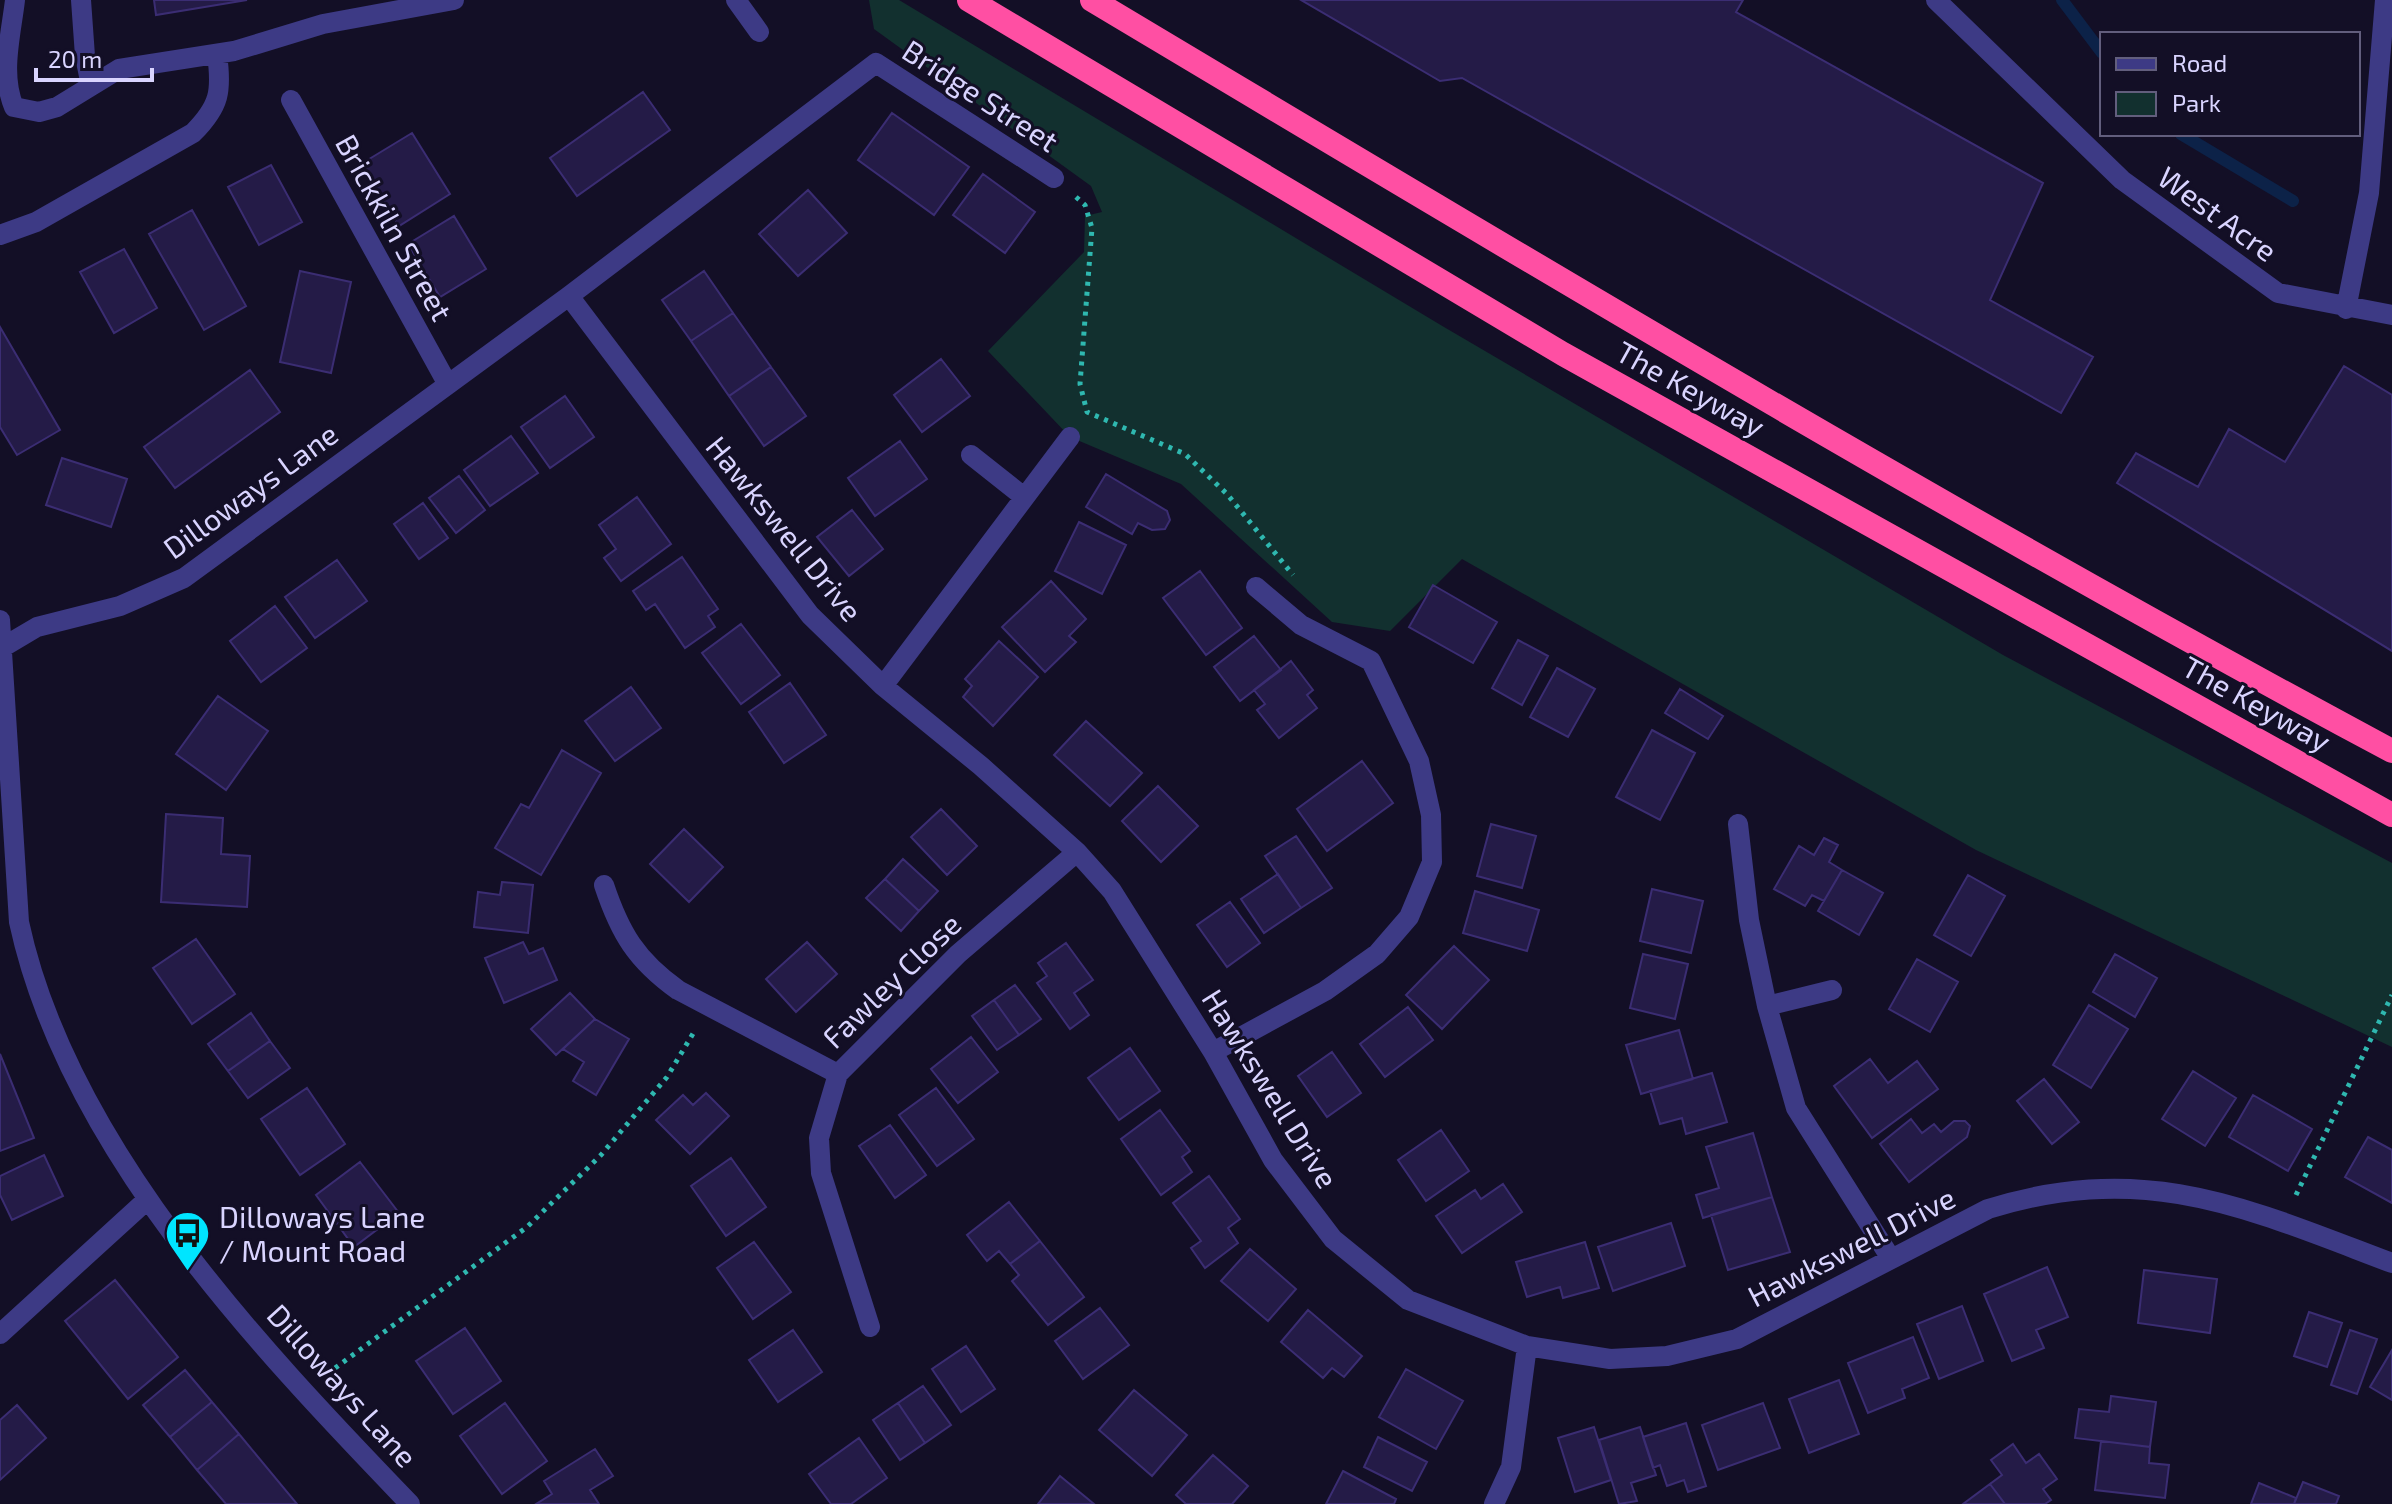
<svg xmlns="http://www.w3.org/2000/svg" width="2392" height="1504" viewBox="0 0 2392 1504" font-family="'Exo 2',sans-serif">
  <rect width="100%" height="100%" fill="#130f26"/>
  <path fill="#12302f" d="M869,0H899L1444,327L2003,655L2392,863V1047L1976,850L1462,559L1390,631L1332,622L1181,484L1070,437L988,351L1084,252L1085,216L1102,212L1091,186L874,29Z"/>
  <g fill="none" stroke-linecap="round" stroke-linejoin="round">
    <path stroke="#0c2248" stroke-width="12" d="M2062,0L2102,53
      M2181,134L2293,201"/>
  </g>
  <path fill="#241b47" stroke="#3b2d73" stroke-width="2" d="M154,0H247L156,15Z
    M1301,0H1743L1736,12L2043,183L1990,300L2093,357L2061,413L1462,78L1440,81Z
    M643,92L670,130L577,196L550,158Z
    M892,113L969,167L934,215L858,160Z
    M412,133L450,194L399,226L361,164Z
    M271,165L302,222L259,245L228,187Z
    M983,174L1035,212L1005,253L953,215Z
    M808,190L847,233L798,276L759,234Z
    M192,210L246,306L204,330L149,234Z
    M454,216L486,269L440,297L408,244Z
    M124,249L157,308L114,333L80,272Z
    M300,271L351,282L331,373L280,362Z
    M704,271L733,313L691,341L662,300Z
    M733,313L771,367L729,396L691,341Z
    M0,327L60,430L17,455L0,427Z
    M941,359L970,396L922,432L894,395Z
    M2344,366L2392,395V651L2117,483L2136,453L2198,487L2229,429L2285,462Z
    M771,367L806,416L764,446L729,396Z
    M250,370L280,412L175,488L144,447Z
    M565,396L594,437L550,468L521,427Z
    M511,436L538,473L490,506L464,470Z
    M900,441L927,479L875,516L848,478Z
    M62,458L127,479L111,527L46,505Z
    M1106,474L1167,511L1170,520L1165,529L1152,530L1138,523L1132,534L1086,507Z
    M459,476L485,510L456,533L429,498Z
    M637,497L671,544L621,581L604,558L616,549L599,525Z
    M423,503L448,538L419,559L394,524Z
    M852,510L883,549L849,576L817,537Z
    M1079,522L1126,545L1102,594L1055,571Z
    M682,557L718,609L708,616L715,627L685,648L655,604L646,610L633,591Z
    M337,560L367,601L315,638L285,597Z
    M1200,571L1242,628L1206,655L1163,598Z
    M1051,581L1086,619L1069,636L1076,642L1045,672L1002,627Z
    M1433,585L1497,622L1473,663L1409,627Z
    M275,606L307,648L261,682L230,641Z
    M741,624L780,675L741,704L702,653Z
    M1254,636L1281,670L1240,701L1214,667Z
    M1518,640L1548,656L1522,705L1492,688Z
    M999,641L1038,677L993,726L963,697L972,686L965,679Z
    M1291,661L1313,690L1307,695L1317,708L1279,738L1257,710L1265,704L1254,690Z
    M1557,668L1595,689L1568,737L1530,717Z
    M790,683L826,735L784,763L749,712Z
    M631,687L661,728L615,761L585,721Z
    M1680,689L1723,716L1708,739L1665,713Z
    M218,696L268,731L226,790L176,754Z
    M1086,721L1142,773L1110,806L1054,755Z
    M1652,730L1695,753L1660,820L1616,797Z
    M562,750L601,773L541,875L495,848L521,804L529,808Z
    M1362,761L1393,803L1327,851L1297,809Z
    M1158,786L1198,826L1161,862L1122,821Z
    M941,809L977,846L947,875L911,837Z
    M166,814L223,818L221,854L250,856L247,907L161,902Z
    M1491,824L1536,836L1522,888L1477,876Z
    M684,829L723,867L689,902L650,864Z
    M1296,836L1332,888L1301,908L1265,856Z
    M1824,838L1838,845L1829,862L1842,870L1824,901L1812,895L1805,906L1774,889L1799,846L1814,855Z
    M903,859L938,891L919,911L885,879Z
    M1842,870L1883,893L1859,935L1818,911Z
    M1278,874L1301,908L1264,933L1241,899Z
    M1968,875L2005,896L1971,956L1934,935Z
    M885,879L919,911L901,931L866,898Z
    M502,882L533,885L528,933L474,927L478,892L500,895Z
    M1652,889L1703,901L1691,953L1640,941Z
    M1475,891L1539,910L1527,951L1463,933Z
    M1230,902L1260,943L1227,967L1197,925Z
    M196,939L235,994L192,1024L153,968Z
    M523,942L529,954L543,948L557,980L504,1003L485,958Z
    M807,942L837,974L796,1012L766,979Z
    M1066,943L1093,980L1074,993L1089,1015L1070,1029L1037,983L1047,976L1038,963Z
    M1454,946L1489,980L1442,1029L1406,995Z
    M1643,954L1688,964L1675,1019L1630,1008Z
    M2115,954L2157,978L2135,1017L2093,992Z
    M1917,959L1958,982L1930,1032L1889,1009Z
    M1015,985L1041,1019L1019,1035L994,1000Z
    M570,993L595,1019L556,1055L531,1029Z
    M994,1000L1019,1035L997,1050L972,1016Z
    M2089,1005L2128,1029L2091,1088L2053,1065Z
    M1408,1007L1433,1040L1385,1077L1360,1044Z
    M251,1013L270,1041L228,1071L208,1044Z
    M595,1019L629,1039L596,1095L573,1081L584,1062L563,1049Z
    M1679,1030L1693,1079L1641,1094L1626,1045Z
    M971,1037L998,1072L958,1103L931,1069Z
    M270,1041L290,1068L248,1098L228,1071Z
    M1130,1048L1160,1091L1119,1120L1088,1078Z
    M1332,1052L1361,1093L1327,1117L1298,1076Z
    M0,1054L34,1138L0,1151Z
    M1870,1059L1888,1083L1917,1061L1938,1089L1872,1138L1834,1086Z
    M2193,1071L2236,1098L2205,1146L2162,1119Z
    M1712,1073L1727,1122L1686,1134L1682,1118L1660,1124L1650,1091Z
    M2044,1079L2079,1122L2052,1144L2017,1101Z
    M307,1088L345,1144L300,1175L261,1119Z
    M936,1088L974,1139L937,1166L899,1115Z
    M706,1093L729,1116L690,1154L656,1120L683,1095L693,1105Z
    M2253,1095L2312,1129L2288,1171L2229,1137Z
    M1160,1110L1190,1151L1182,1157L1192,1172L1161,1195L1121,1139Z
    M1911,1119L1922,1133L1934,1124L1941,1132L1954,1121H1965L1970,1126L1967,1137L1909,1182L1880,1144Z
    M890,1125L926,1175L895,1198L859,1146Z
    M1441,1130L1469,1171L1426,1201L1398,1160Z
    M1753,1133L1772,1197L1703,1218L1696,1195L1719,1188L1706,1147Z
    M2368,1137L2392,1150V1203L2345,1177Z
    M44,1155L63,1196L12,1220L0,1195V1176Z
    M731,1158L766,1207L726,1236L691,1186Z
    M360,1162L399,1213L354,1247L316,1195Z
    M1209,1176L1240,1219L1228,1228L1238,1243L1205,1268L1191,1248L1201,1241L1173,1203Z
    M1503,1184L1522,1212L1462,1253L1436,1216L1475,1190L1481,1199Z
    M1772,1197L1790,1252L1728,1270L1711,1215Z
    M1009,1202L1040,1241L1010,1264L999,1251L987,1261L967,1235Z
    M1671,1223L1685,1266L1613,1291L1598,1247Z
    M1040,1241L1084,1297L1048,1325L1012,1281L1019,1275L1010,1264Z
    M754,1242L791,1292L753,1319L717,1268Z
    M1585,1242L1599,1288L1563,1298L1560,1287L1527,1297L1516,1262Z
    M1250,1249L1296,1289L1268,1321L1221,1281Z
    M2047,1267L2068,1317L2036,1330L2044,1348L2012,1361L1984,1294Z
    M2144,1270L2217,1279L2210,1333L2138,1323Z
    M115,1280L178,1357L128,1399L65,1321Z
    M1962,1306L1983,1361L1939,1379L1917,1324Z
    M1100,1308L1129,1345L1083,1379L1055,1341Z
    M1308,1310L1362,1356L1344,1377L1332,1368L1323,1378L1281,1342Z
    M2309,1312L2342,1323L2327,1367L2294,1356Z
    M465,1328L501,1381L453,1414L416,1361Z
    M793,1330L822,1372L778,1402L749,1360Z
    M2350,1330L2377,1339L2357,1394L2331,1385Z
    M1913,1337L1929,1378L1902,1389L1905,1398L1868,1413L1848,1363Z
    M966,1346L995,1389L961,1412L932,1369Z
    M2392,1350V1400L2370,1387Z
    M1406,1369L1463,1401L1436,1449L1379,1417Z
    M185,1370L212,1402L170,1437L143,1405Z
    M1839,1380L1859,1434L1809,1453L1789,1399Z
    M923,1386L951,1425L925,1443L898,1403Z
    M1134,1390L1187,1435L1152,1476L1099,1430Z
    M2111,1396L2156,1402L2150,1447L2075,1438L2079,1409L2109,1412Z
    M212,1402L239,1434L197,1470L170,1437Z
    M505,1403L547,1461L502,1494L460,1436Z
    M898,1403L925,1443L900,1460L873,1420Z
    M1763,1403L1780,1448L1718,1470L1702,1425Z
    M17,1405L46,1438L0,1480V1420Z
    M1686,1423L1706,1486L1688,1492L1684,1480L1667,1486L1660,1465L1653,1468L1643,1437Z
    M1594,1427L1611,1480L1575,1492L1558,1438Z
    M1640,1427L1656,1475L1631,1483L1637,1501L1619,1504L1599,1440Z
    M239,1434L297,1504H226L197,1470Z
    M1378,1437L1427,1462L1412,1491L1364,1467Z
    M859,1438L887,1478L851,1504H831L809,1474Z
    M2101,1441L2150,1447L2149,1463L2169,1465L2165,1498L2095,1490Z
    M2013,1444L2026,1463L2039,1454L2057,1479L2043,1489L2051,1500L2045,1504H2005L1990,1484L2002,1475L1991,1460Z
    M595,1449L613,1476L590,1490L599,1504H536L552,1494L544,1481Z
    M1213,1455L1248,1486L1232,1504H1186L1176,1495Z
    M1343,1471L1396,1499L1394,1504H1326Z
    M1060,1476L1094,1504H1038Z
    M2303,1482L2339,1496L2336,1504H2294Z
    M2259,1483L2296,1498L2294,1504H2251Z
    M1990,1484L2005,1504H1963Z"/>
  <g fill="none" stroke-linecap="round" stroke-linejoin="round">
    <path stroke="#2fb8b0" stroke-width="5" stroke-dasharray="4 6" stroke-linecap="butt" d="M1076,197L1085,205L1092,228L1080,384L1087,412L1185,454L1227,494L1293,575
      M2296,1195L2392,995
      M327,1374L527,1227L601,1155L667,1077L694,1032"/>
    <path stroke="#3d3a85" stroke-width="20" d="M15,0C11,35 0,74 14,107L39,112L57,107L119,69L234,51L323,24L454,0
      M81,0L85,56L91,86
      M736,0L759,32
      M1936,0L2122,180L2278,293L2392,315
      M291,100L447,383
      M0,235L36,222L193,133C220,106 222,91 217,54
      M569,296L810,615L883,686L981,766L1077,852L1112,891L1213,1052L1273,1160L1333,1239L1408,1300L1527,1346L1610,1359L1667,1356L1737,1339L1988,1209C2147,1160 2246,1208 2392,1263
      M2346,309L2369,193L2385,0
      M971,455L1024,497
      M0,620L19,922C67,1145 256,1344 410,1504
      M0,649L37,627L120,606L184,578L569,296L876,63L1054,178
      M883,686L1070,437
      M1738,824L1749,920L1767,1006L1796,1108L1890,1257
      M604,885C620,933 636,960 678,990L838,1074L958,954L1077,852
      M1767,1006L1832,990
      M1213,1052L1325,991L1377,954L1409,917L1432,862L1431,815L1419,761L1371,661L1301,625L1256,587
      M838,1074L819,1138L821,1173L870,1327
      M0,1334L148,1199
      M1494,1504L1511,1467L1527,1346"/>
    <path stroke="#ff4fa3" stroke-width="24" d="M969,0L1563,354L2392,815
      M1092,0C1522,257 1951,515 2392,751"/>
  </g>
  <defs>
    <symbol id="bus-pin" viewBox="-11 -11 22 30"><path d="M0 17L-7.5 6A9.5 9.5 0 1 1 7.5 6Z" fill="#00e5ff" stroke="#130f26"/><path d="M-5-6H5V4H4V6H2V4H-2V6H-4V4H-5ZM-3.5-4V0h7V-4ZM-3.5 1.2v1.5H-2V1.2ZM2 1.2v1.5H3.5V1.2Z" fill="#111"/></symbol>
  </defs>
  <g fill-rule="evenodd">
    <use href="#bus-pin" x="162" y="1208" width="51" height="69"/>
  </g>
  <g text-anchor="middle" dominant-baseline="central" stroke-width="6" stroke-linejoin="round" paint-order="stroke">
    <g font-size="30" fill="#d9d4ff" stroke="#130f26">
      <text transform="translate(981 95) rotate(33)">Bridge Street</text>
      <text transform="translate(2218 213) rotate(36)">West Acre</text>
      <text transform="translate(395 227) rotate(61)">Brickkiln Street</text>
      <text transform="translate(1691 388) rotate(29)">The Keyway</text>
      <text transform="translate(250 490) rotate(-36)">Dilloways Lane</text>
      <text transform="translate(785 528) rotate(51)">Hawkswell Drive</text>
      <text transform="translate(2257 703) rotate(29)">The Keyway</text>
      <text transform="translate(891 980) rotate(-44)">Fawley Close</text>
      <text transform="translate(1271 1088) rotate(58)">Hawkswell Drive</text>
      <text transform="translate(1851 1246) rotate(-27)">Hawkswell Drive</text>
      <text transform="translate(343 1385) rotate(48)">Dilloways Lane</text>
    </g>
    <g font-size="30" fill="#d9d4ff" stroke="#130f26" text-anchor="start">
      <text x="219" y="1216">Dilloways Lane<tspan x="219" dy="34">/ Mount Road</tspan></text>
    </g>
  </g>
  <rect x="2100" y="32" width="260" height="104" fill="#130f26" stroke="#625e7d" stroke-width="2"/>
  <rect x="2116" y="58" width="40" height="12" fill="#3d3a85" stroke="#625e7d" stroke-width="2"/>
  <text x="2172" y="72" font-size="24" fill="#d9d4ff">Road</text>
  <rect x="2116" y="92" width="40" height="24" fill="#12302f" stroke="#625e7d" stroke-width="2"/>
  <text x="2172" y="112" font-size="24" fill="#d9d4ff">Park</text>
  <path d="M36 68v12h116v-12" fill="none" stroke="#d9d4ff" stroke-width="4"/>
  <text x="48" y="68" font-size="24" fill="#d9d4ff" stroke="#130f26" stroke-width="6" paint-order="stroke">20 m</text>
</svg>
